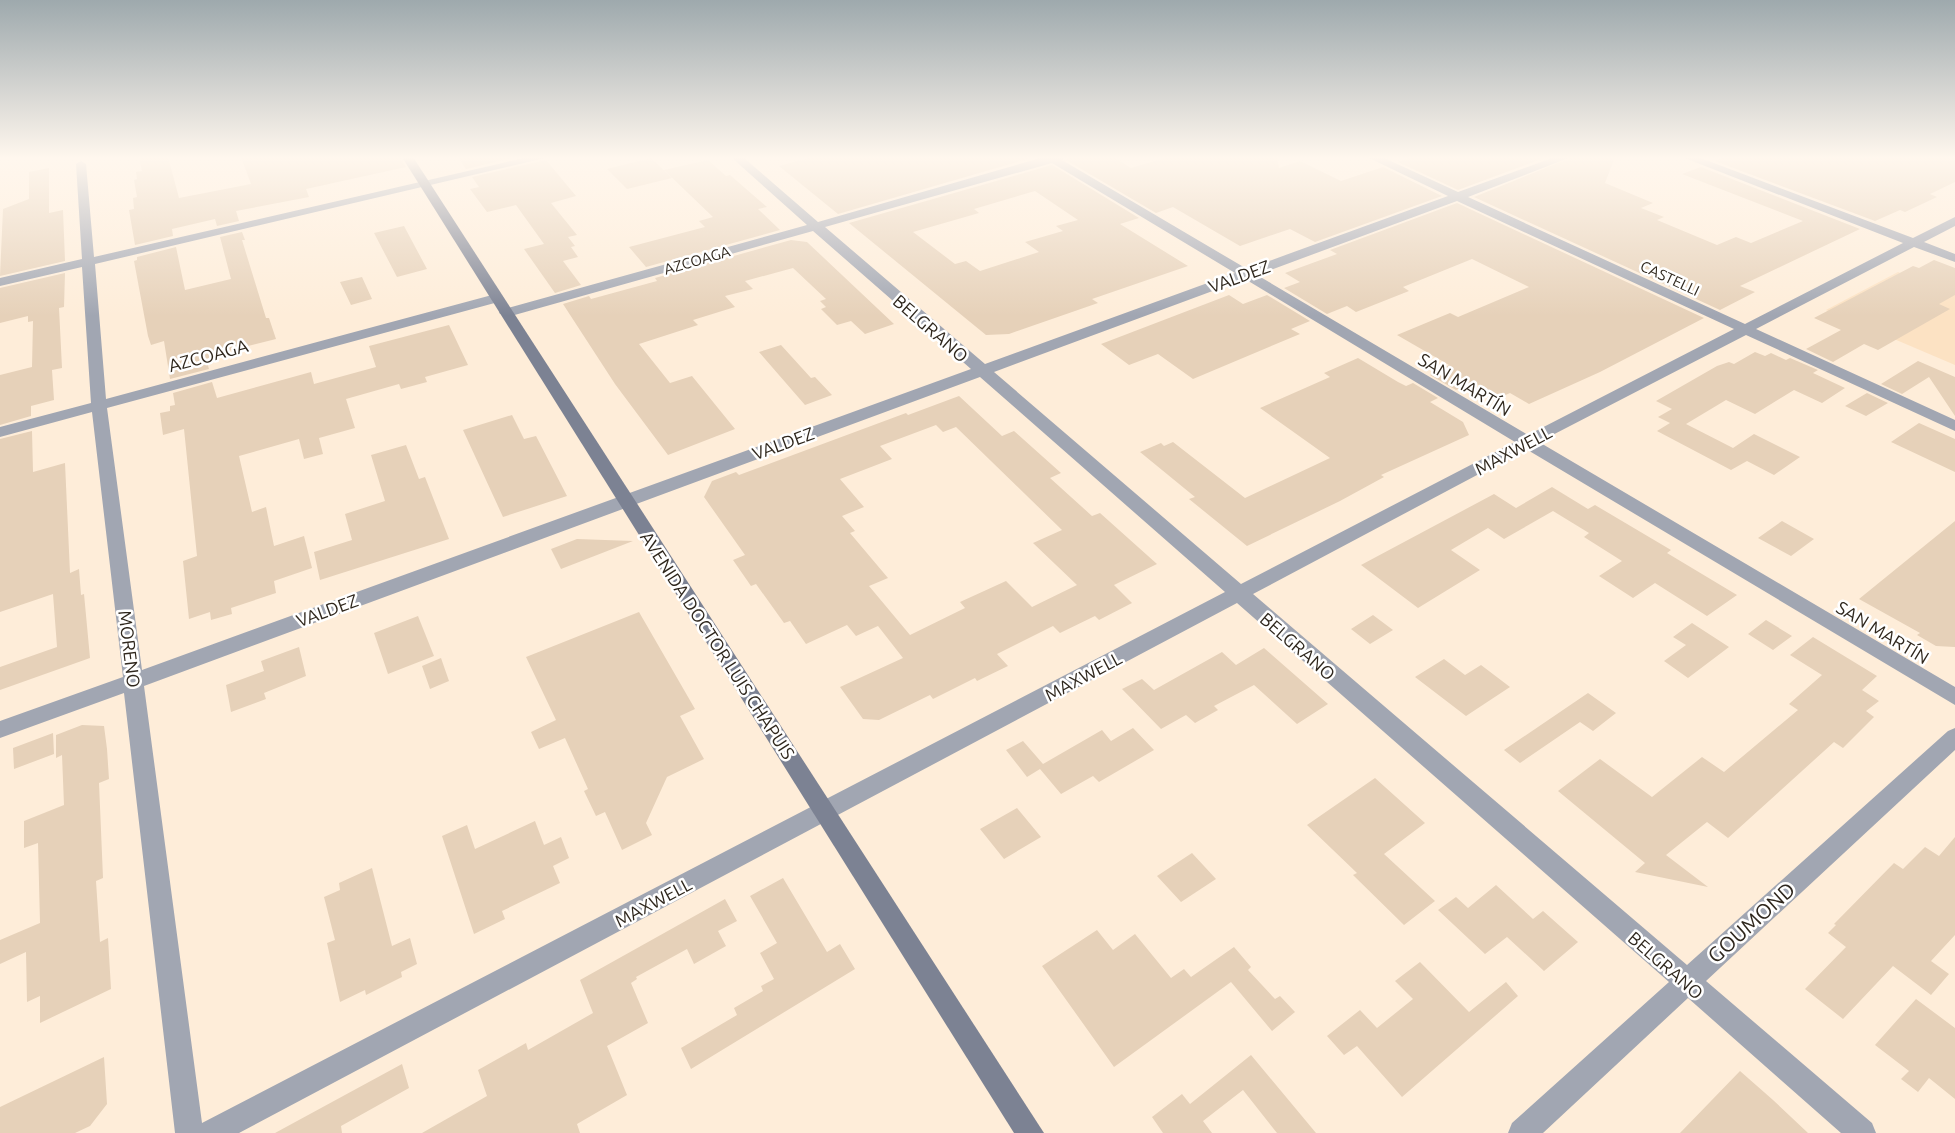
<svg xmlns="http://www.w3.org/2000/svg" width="1955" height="1133" viewBox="0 0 1955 1133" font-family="Ubuntu,sans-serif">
  <rect width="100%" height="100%" fill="#feedd9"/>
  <path fill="#fce2c3" d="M1898,272L1955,294V365L1826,310Z"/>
  <path fill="#e6d1b9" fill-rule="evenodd" d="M139,157H168L179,198L251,184L241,157H400L406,167L306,189L309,197L236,211L239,221L217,226L215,219L172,229L173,236L135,245L129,210L134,209L133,198L137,197L134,180L137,179L136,172L142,171Z
    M458,157H516L466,169Z
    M812,157H1034L838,214L779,166Z
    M1069,157H1113L1131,168L1168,157H1277L1279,168L1300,161L1341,181L1383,167L1442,196L1315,242L1290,229L1240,246L1173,207L1156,213L1066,160Z
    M1412,157H1547L1458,190L1398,162Z
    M1573,157H1615L1605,183L1653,203L1641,208L1664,217L1657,220L1717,245L1736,237L1751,243L1803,221L1682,174L1701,167L1860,229L1740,286L1755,292L1720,310L1474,197Z
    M1723,157H1955V182L1930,194L1937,197L1905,212L1900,210L1875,221L1715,161Z
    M651,158L672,178L627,189L607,169Z
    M546,160L576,196L551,203L577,235L568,237L575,246L571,247L578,257L563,261L581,285L555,293L524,249L544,244L516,205L487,212L470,189L479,187L472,177Z
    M708,160L726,176L730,175L767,207L758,209L780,230L646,267L629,247L705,227L699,221L713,217L664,170Z
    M1052,165L1139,218L1120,224L1188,266L1092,299L1098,303L1009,334L986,335L849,223ZM1035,191L1078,220L1056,226L1063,231L1025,242L1039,252L980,271L966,261L955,264L913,232L979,213L974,209Z
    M49,168V213L63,210L65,261L0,276L3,209L29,199V172Z
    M1457,203L1704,318L1600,372L1529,404L1510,393L1501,397L1473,382L1456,390L1430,375L1449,365L1397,335L1450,313L1458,317L1529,287L1472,259L1403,287L1409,291L1356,312L1347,306L1327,314L1284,288L1300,282L1285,273L1337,254L1330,250Z
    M404,226L427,269L397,277L374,233Z
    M242,232L245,240H242L266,318H269L276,339L220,353L206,359L209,369L170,379L164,341L151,345L148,336L134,261L137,260V257L176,247L185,290L231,279L220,237Z
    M791,240L807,242L894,324L865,334L851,321L837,325L821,309L826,307L820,301L826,299L793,268L745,281L753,289L725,296L735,307L693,320L698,325L639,344L670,383L692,376L735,429L668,455L615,384L563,304L589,296L591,299L657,281L655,278Z
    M1934,260L1955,268V295L1939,304L1950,309L1878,350L1864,344L1833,362L1806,349L1841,330L1814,318L1913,266L1919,268Z
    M65,273L64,307L59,308L62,368L52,370L54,400L31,406V416L0,425V375L32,367L33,321L28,322V316L0,323V288Z
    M362,277L372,299L351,305L340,282Z
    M1229,295L1243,304L1267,295L1310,321L1291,329L1300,334L1193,379L1158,354L1129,365L1101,344Z
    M449,325L468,365L425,377L427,382L401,389L399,384L346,399L355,428L319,438L323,454L304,459L299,439L239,456L252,512L266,507L274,546L304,536L312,568L274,581L276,593L231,608L232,614L211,620L210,612L189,619L183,561L197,556L184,429L163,435L160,413L170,411V406L175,405L173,393L212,382L217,398L311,372L314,384L376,367L369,346Z
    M781,345L811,378L815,377L832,395L805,405L759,352Z
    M1755,352L1765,356L1771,353L1786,360L1790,358L1818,370L1813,373L1845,388L1822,403L1794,390L1755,414L1726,400L1686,424L1733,448L1754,434L1800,457L1774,475L1747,461L1731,470L1657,431L1670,423L1658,417L1672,409L1656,401L1717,366L1729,362L1734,364Z
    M1358,358L1398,382L1406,386L1413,383L1438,398L1430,402L1463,422L1469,435L1381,475L1384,477L1340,501L1247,546L1189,499L1195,497L1140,452L1161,443L1164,446L1173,442L1245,498L1330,458L1260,408L1330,377L1324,373Z
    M1918,361L1955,377V416L1929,377L1902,394L1881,384Z
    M1867,393L1888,403L1866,416L1845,406Z
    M959,396L1002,436L1014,431L1061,473L1050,478L1092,516L1100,513L1157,564L1114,585L1132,603L1099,620L1095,616L1060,633L1053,626L997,654L1008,666L977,681L975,678L933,699L930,695L879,720L863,719L840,687L903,658L878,626L856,636L847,625L806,644L790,621L784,623L756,584L751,586L733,560L745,555L704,497L712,481L736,472L739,475L906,413L908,415ZM936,425L943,432L956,427L1062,530L1033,543L1077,585L1032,607L1006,581L960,602L965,608L910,635L869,586L888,578L850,533L855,531L842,516L864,507L840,479L892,459L880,446Z
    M512,415L524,439L536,436L567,496L503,517L463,430Z
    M1919,423L1955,439V472L1891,442Z
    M32,431L33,472L65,463L70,573L79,569L81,595L84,594L90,658L0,690V667L57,647L53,594L0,612V439Z
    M406,445L419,479L425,477L449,539L320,580L314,552L352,540L345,514L385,501L371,455Z
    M1552,487L1588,509L1595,505L1671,550L1667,553L1737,595L1707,616L1655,583L1633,598L1599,576L1622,561L1584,537L1589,533L1553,511L1504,539L1488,528L1451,550L1480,570L1418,608L1361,565L1494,494L1516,508Z
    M1782,521L1814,539L1791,556L1758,538Z
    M1955,521V647L1936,646L1917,635L1920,633L1859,599Z
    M577,539L633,541L561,569L551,549Z
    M639,612L695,709L680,716L704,759L667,777L646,823L652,835L622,850L605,812L596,816L584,791L588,789L565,738L539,749L531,732L556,720L526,657Z
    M1373,615L1393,630L1370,644L1351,629Z
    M418,616L434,656L388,674L374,633Z
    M1766,620L1792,636L1773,650L1748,634Z
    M1692,623L1729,647L1688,678L1664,661L1686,645L1673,637Z
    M1813,637L1877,676L1862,690L1879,701L1866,711L1874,717L1843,748L1834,742L1728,838L1707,822L1666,855L1708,887L1635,872L1645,863L1558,791L1600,759L1652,797L1702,757L1724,772L1798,710L1789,704L1822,675L1790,655Z
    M299,647L306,676L264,693L266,699L231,712L226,685L264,671L261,661Z
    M1264,648L1328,704L1297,724L1254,685L1214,706L1218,710L1195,723L1186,715L1161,729L1122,689L1142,679L1154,690L1222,652L1236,665Z
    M441,658L449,681L430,689L422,666Z
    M1444,659L1465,675L1481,665L1510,687L1466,716L1415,677Z
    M1588,693L1616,713L1593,731L1580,722L1520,763L1504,750Z
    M82,725L104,726L107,749L109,779L99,783L103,878L96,881L100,942L108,938L111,989L40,1023V996L27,1002L26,952L0,964V940L40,923L38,843L24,848V821L64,805L62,755L56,758V735Z
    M1133,728L1154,750L1099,782L1093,776L1061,794L1040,769L1027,777L1006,750L1023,741L1043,764L1102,730L1111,741Z
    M53,733L54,754L14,769L13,748Z
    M1375,778L1425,823L1384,854L1435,901L1404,925L1353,875L1357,873L1307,825Z
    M1017,808L1041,837L1004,859L980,829Z
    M535,821L544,845L561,837L569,858L553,866L560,883L502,911L505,919L474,934L442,836L467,825L475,849Z
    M1955,837V935L1931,961L1949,974L1931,995L1893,966L1843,1019L1805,989L1846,947L1828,933L1836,925L1834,924L1894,863L1903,869L1925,847L1939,856Z
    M1192,853L1216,879L1181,902L1157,876Z
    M372,868L392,946L410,938L417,964L401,972L402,977L366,995L365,990L340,1002L327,943L335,940L324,897L340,890L339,883Z
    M783,878L827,952L840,944L855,969L691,1069L681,1048L737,1015L734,1008L763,991L761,986L774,979L760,953L777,943L750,896Z
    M1496,885L1533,919L1543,911L1578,942L1544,971L1507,937L1485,954L1438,910L1456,897L1468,908Z
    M725,899L737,921L718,931L726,946L694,964L687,949L636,977L637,979L631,983L648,1023L607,1046L627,1095L577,1124L580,1133H422L487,1096L478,1070L526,1043L528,1050L593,1013L580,980Z
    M1097,930L1113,950L1135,934L1171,978L1184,969L1191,977L1234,947L1251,967L1248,970L1275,999L1280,996L1295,1012L1272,1031L1231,982L1114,1067L1042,966Z
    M1420,962L1469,1012L1506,982L1518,996L1402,1097L1357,1046L1344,1055L1327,1036L1360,1010L1377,1028L1413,999L1395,981Z
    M1916,999L1955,1028V1099L1929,1078L1918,1092L1901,1079L1909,1071L1875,1045Z
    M1251,1055L1316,1133H1277L1243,1090L1203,1121L1212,1133H1163L1152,1117L1182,1094L1190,1104Z
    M104,1057L107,1104L90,1126L75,1133H0V1107Z
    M402,1064L409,1088L341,1126L342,1133H275Z
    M1740,1071L1773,1100L1808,1133H1680Z"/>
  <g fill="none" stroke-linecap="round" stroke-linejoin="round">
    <path fill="#a1a6b2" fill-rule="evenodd" d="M528,157H549L95,264L106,399L492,295L497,294L504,298L502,301L107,408L142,670L971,369L813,231L511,316L506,317L499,313L501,310L807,225L731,157H743L818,222L1044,157H1067L1062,160L1247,269L1448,196L1367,157H1382L1458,192L1555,157H1571L1468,197L1745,324L1903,243L1682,157H1698L1913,238L1955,217V226L1924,242L1955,254V262L1914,247L1756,329L1955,420V431L1746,335L1539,442L1955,687V705L1526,449L1253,594L1687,965L1948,731L1955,728V750L1706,981L1872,1123L1876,1133H1841L1688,998L1543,1133H1508L1512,1123L1669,982L1237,603L239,1133H175L124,693L0,738V721L123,677L92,412L0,437V427L91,403L82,267L0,286V278L82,259L76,164L81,161L86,164L94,257ZM1052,163L1235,273L985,364L825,227ZM1457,201L1734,329L1528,435L1257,275ZM1245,279L1515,442L1241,584L994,372ZM980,377L1225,592L202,1123L144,686Z"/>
    <path fill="#7c8293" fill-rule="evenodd" d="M402,157H413L1044,1133H1014Z"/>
  </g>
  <linearGradient id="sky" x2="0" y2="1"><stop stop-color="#9ea9ad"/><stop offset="0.5" stop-color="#fff7ee"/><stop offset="1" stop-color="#fff7ee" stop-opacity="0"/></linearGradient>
  <rect width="1955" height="316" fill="url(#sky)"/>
  <g text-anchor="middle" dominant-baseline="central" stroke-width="5" stroke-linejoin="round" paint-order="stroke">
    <g font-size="15" fill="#2f271d" stroke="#fff">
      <text transform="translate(697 260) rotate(-16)">AZCOAGA</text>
      <text transform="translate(1670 278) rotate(25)">CASTELLI</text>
    </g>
    <g font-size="18" fill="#2f271d" stroke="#fff">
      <text transform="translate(1239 276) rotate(-20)">VALDEZ</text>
      <text transform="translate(931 328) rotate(41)">BELGRANO</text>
      <text transform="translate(208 355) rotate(-15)">AZCOAGA</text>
      <text transform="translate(1465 384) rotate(31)">SAN MARTÍN</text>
      <text transform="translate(783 443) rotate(-20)">VALDEZ</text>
      <text transform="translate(1513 450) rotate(-28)">MAXWELL</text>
      <text transform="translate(327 610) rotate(-20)">VALDEZ</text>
      <text transform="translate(1883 632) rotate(31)">SAN MARTÍN</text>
      <text transform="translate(718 645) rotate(57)">AVENIDA DOCTOR LUIS CHAPUIS</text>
      <text transform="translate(1298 646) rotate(41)">BELGRANO</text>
      <text transform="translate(130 649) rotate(83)">MORENO</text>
      <text transform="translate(1083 676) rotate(-28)">MAXWELL</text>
      <text transform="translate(653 902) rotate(-28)">MAXWELL</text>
      <text transform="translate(1666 965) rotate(41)">BELGRANO</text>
    </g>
    <g font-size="21" fill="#2f271d" stroke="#fff">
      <text transform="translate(1751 922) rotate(-42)">GOUMOND</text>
    </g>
  </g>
</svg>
